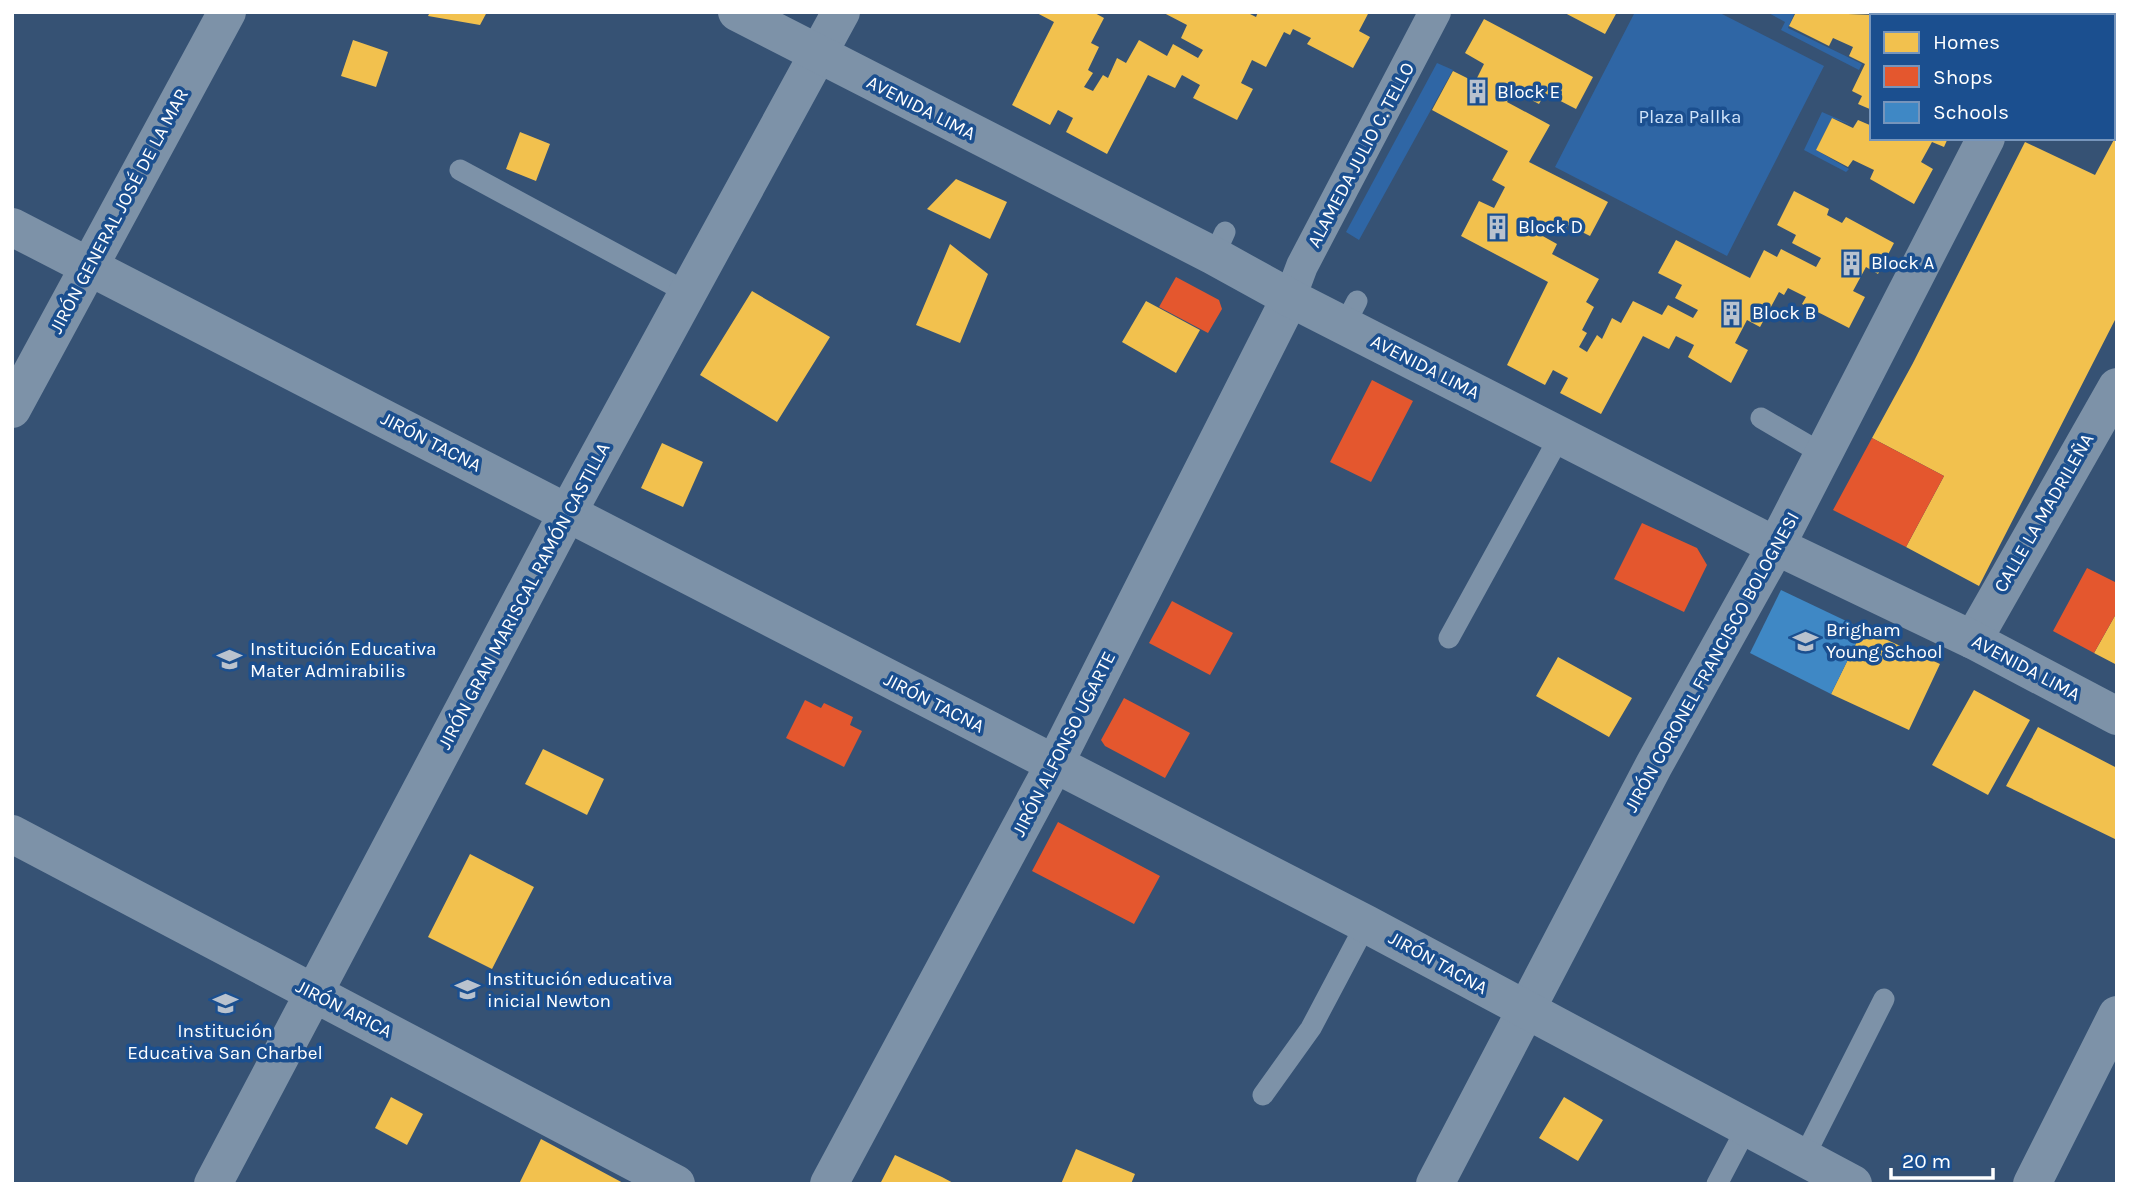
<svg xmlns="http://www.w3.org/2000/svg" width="2129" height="1196" viewBox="0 0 2129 1196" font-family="Karla,sans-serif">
  <rect width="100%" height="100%" fill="#365274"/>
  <path fill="#2f66a5" d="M1635,12H1718L1824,66L1727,256L1555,167Z
    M1767,12H1795L1788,28L1862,64L1859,70L1781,30L1785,22Z
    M1437,63L1453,70L1359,240L1346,232Z
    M1822,112L1852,125L1832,118L1816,150L1849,169L1846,172L1804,150Z"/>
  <path fill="#f2c14e" d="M430,12H487L480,25L428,16Z
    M1035,12H1093L1104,18L1091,43L1099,47L1088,70L1093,73L1084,87L1093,91L1103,75L1108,78L1117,58L1126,63L1139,40L1167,56L1173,44L1198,58L1203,50L1181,38L1187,25L1162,12H1246L1256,17L1258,12H1369L1359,31L1370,37L1353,68L1307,44L1311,38L1293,29L1290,35L1284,32L1266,67L1252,60L1241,83L1253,89L1237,120L1193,98L1200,85L1182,75L1175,88L1148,75L1107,154L1066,132L1073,118L1058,110L1050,125L1012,105L1054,22Z
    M1563,12H1617L1605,34Z
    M1796,12L1874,15L1931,12L1929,16H1872V110L1858,104L1862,96L1852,91L1865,64L1849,56L1853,47L1833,38L1829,46L1789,26Z
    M2102,12H2117V60L2113,58V16H2100Z
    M1484,19L1593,77L1576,109L1545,93L1539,104L1513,90L1507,102L1550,125L1529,162L1608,202L1590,236L1568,225L1563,234L1535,219L1530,229L1557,244L1552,254L1599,279L1586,302L1594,307L1582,330L1587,333L1579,347L1587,352L1597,335L1602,339L1612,318L1621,323L1633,301L1662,315L1668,305L1693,318L1698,310L1675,298L1682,285L1658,273L1676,240L1750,278L1764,250L1777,257L1781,249L1816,267L1821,258L1792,243L1796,235L1777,225L1794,191L1829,209L1827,215L1842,223L1846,217L1894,243L1878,274L1866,267L1853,291L1865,297L1849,328L1802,304L1806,297L1788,288L1784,295L1779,292L1760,327L1747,320L1735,343L1748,350L1731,383L1688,357L1694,345L1676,336L1669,349L1643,336L1601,414L1560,393L1568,378L1553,370L1545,385L1507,365L1548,282L1461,236L1479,201L1494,208L1505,187L1492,180L1508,151L1432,110L1453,71L1475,82L1484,64L1465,53Z
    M353,40L388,52L376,87L341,76Z
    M1832,118L1853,128L1858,120L1872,126V138H1948L1944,147L1932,142L1921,162L1933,169L1914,204L1870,179L1874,170L1853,160L1848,167L1816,150Z
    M520,132L550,144L536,181L506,169Z
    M2117,134V316L1979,586L1906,547L1944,476L1872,438L1913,363L2025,142L2095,175Z
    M956,179L1007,202L990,239L927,209Z
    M950,244L988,274L960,343L916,325Z
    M752,291L830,337L777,422L700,375Z
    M1146,301L1200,330L1176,373L1122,342Z
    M662,443L703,462L683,507L641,488Z
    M2117,612V665L2094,653Z
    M1863,629L1940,664L1909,730L1831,694Z
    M1558,657L1632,698L1609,737L1536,696Z
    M1974,690L2030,720L1988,795L1932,765Z
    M2038,727L2117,768V840L2006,786Z
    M543,749L604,779L587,815L525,784Z
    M470,854L534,887L492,969L428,937Z
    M391,1097L423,1114L407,1145L375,1128Z
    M1564,1097L1603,1120L1578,1161L1539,1138Z
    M541,1139L625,1184H519Z
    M1076,1149L1135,1174L1131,1184H1061Z
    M895,1155L942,1177L955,1184H880Z"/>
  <path fill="#e4572e" d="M1176,277L1219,300L1222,309L1208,333L1159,307Z
    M1372,380L1413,401L1371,482L1330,462Z
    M1872,438L1944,476L1906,547L1833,510Z
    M1642,523L1697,548L1707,565L1684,612L1614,579Z
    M2087,568L2117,583V612L2094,653L2053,631Z
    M1172,601L1233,633L1210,675L1149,643Z
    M1124,698L1190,733L1165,778L1105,746L1101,740Z
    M805,700L821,708L824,703L853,717L850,725L862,731L844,767L786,738Z
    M1058,822L1160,876L1134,924L1032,871Z"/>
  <path fill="#3f88c5" d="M1781,590L1863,629L1831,694L1750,653Z"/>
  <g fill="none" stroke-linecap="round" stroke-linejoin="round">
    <path stroke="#7d92a8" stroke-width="21" d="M460,170L688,293
      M1214,256L1225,232
      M1344,326L1357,301
      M1761,418L1823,454
      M1449,638L1560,436
      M1263,1095L1311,1028L1366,924
      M1804,1157L1884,999
      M1717,1184L1747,1127"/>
    <path stroke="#7d92a8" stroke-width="32" d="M1290,298L1302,266L1435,12"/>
    <path stroke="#7d92a8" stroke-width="38" d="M2049,16L2050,12
      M12,409L227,12
      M1973,640L2117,387
      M12,834L676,1184
      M213,1184L568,512L841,12
      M829,1184L1054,765L1290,298
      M1435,1184L1654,765L1776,546L1986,138
      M2032,1184L2117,1015"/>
    <path stroke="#7d92a8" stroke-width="38" d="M737,12L1214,256L1290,298L1776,546L1973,640L2117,716
      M12,227L1366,924L1853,1184"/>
  </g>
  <defs>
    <symbol id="building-bare" viewBox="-9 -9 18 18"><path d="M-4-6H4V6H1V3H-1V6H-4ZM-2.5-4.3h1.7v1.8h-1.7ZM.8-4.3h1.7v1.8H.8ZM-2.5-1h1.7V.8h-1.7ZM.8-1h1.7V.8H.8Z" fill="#b9c2ce" stroke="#1b4f8f" stroke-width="2.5" paint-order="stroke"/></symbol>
    <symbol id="school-bare" viewBox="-9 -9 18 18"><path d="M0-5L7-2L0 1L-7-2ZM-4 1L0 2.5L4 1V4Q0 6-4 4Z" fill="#b9c2ce" stroke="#1b4f8f" stroke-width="2.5" paint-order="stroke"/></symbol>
  </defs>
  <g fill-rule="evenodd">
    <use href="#building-bare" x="1460" y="74" width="35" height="35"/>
    <use href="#building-bare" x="1480" y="210" width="35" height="35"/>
    <use href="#building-bare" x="1834" y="246" width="35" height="35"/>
    <use href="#building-bare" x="1714" y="296" width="35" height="35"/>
    <use href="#school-bare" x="1788" y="624" width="35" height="35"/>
    <use href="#school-bare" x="212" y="642" width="35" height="35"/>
    <use href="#school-bare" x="450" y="972" width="35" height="35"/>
    <use href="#school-bare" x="208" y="986" width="35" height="35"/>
  </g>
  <g text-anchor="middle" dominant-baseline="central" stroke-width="7" stroke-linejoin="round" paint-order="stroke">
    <g font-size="19" fill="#fff" stroke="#1b4f8f" text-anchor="start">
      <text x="1497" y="92">Block E</text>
      <text x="1518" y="227">Block D</text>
      <text x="1871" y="263">Block A</text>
      <text x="1752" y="313">Block B</text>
      <text x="1826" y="630">Brigham<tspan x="1826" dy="22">Young School</tspan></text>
      <text x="250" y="649">Institución Educativa<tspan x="250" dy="22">Mater Admirabilis</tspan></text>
      <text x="487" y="979">Institución educativa<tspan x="487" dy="22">inicial Newton</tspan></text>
      <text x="225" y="1031" text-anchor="middle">Institución<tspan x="225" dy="22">Educativa San Charbel</tspan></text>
    </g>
    <g font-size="19" fill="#fff" stroke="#1b4f8f">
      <text transform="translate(921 108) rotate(27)">AVENIDA LIMA</text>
      <text transform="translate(1361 155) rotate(-62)">ALAMEDA JULIO C. TELLO</text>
      <text transform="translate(119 211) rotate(-62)">JIRÓN GENERAL JOSÉ DE LA MAR</text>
      <text transform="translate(1425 367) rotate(27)">AVENIDA LIMA</text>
      <text transform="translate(431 442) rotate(27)">JIRÓN TACNA</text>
      <text transform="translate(2044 513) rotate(-60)">CALLE LA MADRILEÑA</text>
      <text transform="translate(524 596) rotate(-62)">JIRÓN GRAN MARISCAL RAMÓN CASTILLA</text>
      <text transform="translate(1712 662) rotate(-61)">JIRÓN CORONEL FRANCISCO BOLOGNESI</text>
      <text transform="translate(2026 668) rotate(28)">AVENIDA LIMA</text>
      <text transform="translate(934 703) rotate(27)">JIRÓN TACNA</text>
      <text transform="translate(1064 744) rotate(-63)">JIRÓN ALFONSO UGARTE</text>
      <text transform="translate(1438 963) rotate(29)">JIRÓN TACNA</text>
      <text transform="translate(344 1009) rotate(27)">JIRÓN ARICA</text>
    </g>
    <g font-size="19" fill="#cfe3fa" stroke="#1b4f8f">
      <text x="1690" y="117">Plaza Pallka</text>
    </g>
  </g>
  <rect width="2129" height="1196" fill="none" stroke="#ffffff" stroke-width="28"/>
  <rect x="1870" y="14" width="245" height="126" fill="#1b4f8f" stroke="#7695bc" stroke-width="2"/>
  <rect x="1884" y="32" width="35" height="21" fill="#f2c14e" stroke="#7695bc" stroke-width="2"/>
  <text x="1933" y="49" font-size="21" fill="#ffffff">Homes</text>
  <rect x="1884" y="66" width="35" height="21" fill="#e4572e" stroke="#7695bc" stroke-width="2"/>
  <text x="1933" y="84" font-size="21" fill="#ffffff">Shops</text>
  <rect x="1884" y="102" width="35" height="21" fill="#3f88c5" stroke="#7695bc" stroke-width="2"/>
  <text x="1933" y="119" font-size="21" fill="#ffffff">Schools</text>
  <path d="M1891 1168v10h102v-10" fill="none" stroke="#ffffff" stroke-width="3.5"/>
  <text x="1902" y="1168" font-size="21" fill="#ffffff" stroke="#1b4f8f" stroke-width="5" paint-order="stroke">20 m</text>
</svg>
